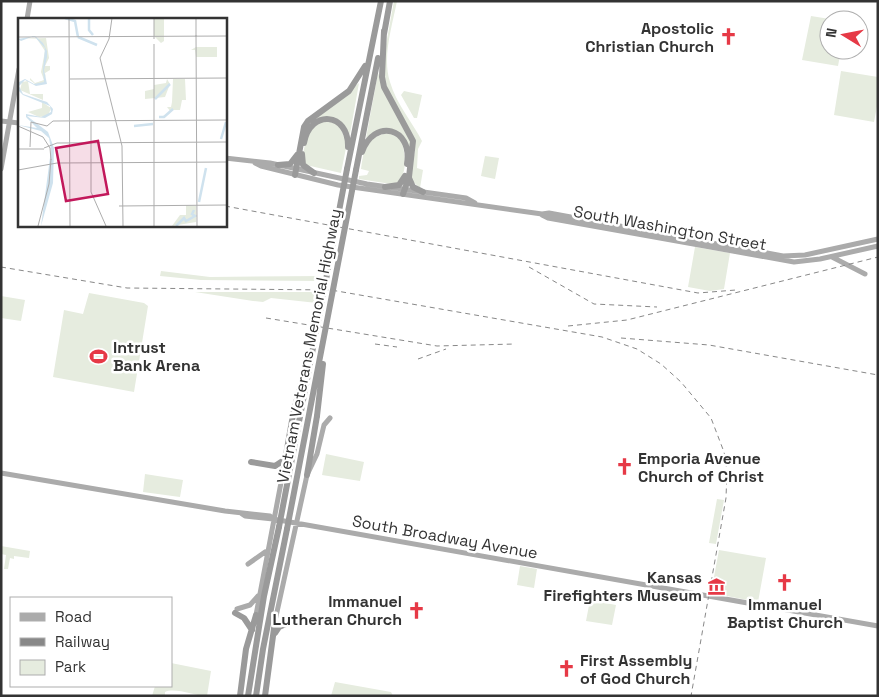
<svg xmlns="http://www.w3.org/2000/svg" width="879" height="697" viewBox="0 0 879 697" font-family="'Space Grotesk',sans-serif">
  <rect width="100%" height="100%" fill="#fff"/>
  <path fill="#e6ecdf" d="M394,1H397C392,27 382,57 390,82C396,103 412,122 422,141L418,149L417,168L423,170L420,188L410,179L415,150L386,89L382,66Z
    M811,16L836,20H829V50H841L838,66L802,60Z
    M841,71L878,77V101L874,122L834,115Z
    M378,73L411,141L409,150L392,130L366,138Z
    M359,83L350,134L332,119L305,127Z
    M404,91L422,95L417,118H414L401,95Z
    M321,121L338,123L347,143L341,173L306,165L302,159L307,134Z
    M389,133L401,139C405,153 408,169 399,182L391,184L359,179V176L367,175L369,171L361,169C364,148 366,137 389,133Z
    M485,156L499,158L495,179L481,176Z
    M695,247L730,253L724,289L710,291L688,287Z
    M161,271L210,277L322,276L321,281L201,280L160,276Z
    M195,292H319L317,303L271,298L263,302L253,301Z
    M89,293L144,303L148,306L134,392L53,377L64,310L83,314Z
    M1,296L25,300L21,321L1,318Z
    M326,454L364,462L360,481L322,475Z
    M145,474L183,480L180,497L143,492Z
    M717,499L724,500L716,544L709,543Z
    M1,546L30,551L29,558L14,556V559L10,558L8,569H4L6,555L1,554Z
    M719,550L766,558L758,602L711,593Z
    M520,566L537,569L534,588L517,585Z
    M590,600L616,605L612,625L586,621Z
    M171,663L211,671L207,696C195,696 175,687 165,692V696H152L155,686H171Z
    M335,682L391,692L393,696H331Z"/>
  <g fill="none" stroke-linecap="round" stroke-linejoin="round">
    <path stroke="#ababab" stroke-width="5" d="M27,19L30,1
      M1,121L19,123
      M225,158L270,163L367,184L466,198L475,203
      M255,163L261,166L338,185L542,214L549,213L783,256L805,255L878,239
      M1,169L19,69
      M542,215L548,218L794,262L820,259L878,246
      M832,257L865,274
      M1,473L225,511L270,516L273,519
      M242,514L245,516L273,519L878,626
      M248,564L265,552
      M237,609L250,605L258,596
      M256,615L283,472
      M275,621L307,475L317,454L324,425L330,418"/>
    <path stroke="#9a9a9a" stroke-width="6" d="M384,31L382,77L384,87L413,141L409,177L403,194
      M384,34L390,1
      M304,143C310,109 349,112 348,147
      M362,152C374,118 413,127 407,164
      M302,154L303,165L314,173
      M278,165L290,164L297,155
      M347,169L381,1
      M356,170L378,58
      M295,175L304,127L308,121L349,91L365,66
      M409,178L413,187L423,192
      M385,187L399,185L405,176
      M251,462L275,466L284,460
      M283,472L293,415
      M307,475L317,416
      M235,613L244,618L252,630
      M275,633L279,627L286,624
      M240,696L246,649L256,615
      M248,696L264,596L279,527
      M256,696L263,649L287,529
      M265,696L275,621"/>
    <path stroke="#888" stroke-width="1" stroke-dasharray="5 4" stroke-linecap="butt" d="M225,206L698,293L736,290
      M1,267L127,288L331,290L602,337L637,349L661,364L681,382L711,418L724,452L727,471L726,498L691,696
      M529,267L594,304L657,307
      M266,318L437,346L515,344
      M568,326L627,320L878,257
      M621,338L709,345L878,375
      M375,344L397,347
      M418,359L446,349"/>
    <path stroke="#9a9a9a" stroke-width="6" d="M293,415L307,360
      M317,416L323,364
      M279,527L347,169
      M287,529L356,170"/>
  </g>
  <defs>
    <symbol id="church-bare" viewBox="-9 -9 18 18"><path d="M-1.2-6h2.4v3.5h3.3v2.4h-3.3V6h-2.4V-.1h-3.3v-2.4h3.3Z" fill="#e63946" stroke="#fff" stroke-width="2.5" paint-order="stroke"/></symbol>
    <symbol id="stadium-bare" viewBox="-9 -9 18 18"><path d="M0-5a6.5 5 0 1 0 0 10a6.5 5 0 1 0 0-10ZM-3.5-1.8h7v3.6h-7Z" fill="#e63946" stroke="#fff" stroke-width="2.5" paint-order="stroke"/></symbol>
    <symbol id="museum-bare" viewBox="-9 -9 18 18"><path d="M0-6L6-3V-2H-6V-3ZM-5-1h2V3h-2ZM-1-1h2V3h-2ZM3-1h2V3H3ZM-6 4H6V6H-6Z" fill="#e63946" stroke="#fff" stroke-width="2.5" paint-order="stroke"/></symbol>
  </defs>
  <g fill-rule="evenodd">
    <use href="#church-bare" x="716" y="24" width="25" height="25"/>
    <use href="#stadium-bare" x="86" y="344" width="25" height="25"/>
    <use href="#church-bare" x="612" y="454" width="25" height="25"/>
    <use href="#church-bare" x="772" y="570" width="25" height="25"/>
    <use href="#museum-bare" x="704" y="574" width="25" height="25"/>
    <use href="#church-bare" x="404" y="598" width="25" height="25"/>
    <use href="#church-bare" x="554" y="656" width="25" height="25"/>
  </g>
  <g text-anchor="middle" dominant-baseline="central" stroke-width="5" stroke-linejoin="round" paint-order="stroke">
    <g font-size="16" font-weight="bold" fill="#333" stroke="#fff" text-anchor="end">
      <text x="714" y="28">Apostolic<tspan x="714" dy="18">Christian Church</tspan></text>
      <text x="113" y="347" text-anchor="start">Intrust<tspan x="113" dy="18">Bank Arena</tspan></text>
      <text x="638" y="458" text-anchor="start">Emporia Avenue<tspan x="638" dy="18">Church of Christ</tspan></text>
      <text x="702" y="577">Kansas<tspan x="702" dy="18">Firefighters Museum</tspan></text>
      <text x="402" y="601">Immanuel<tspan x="402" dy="18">Lutheran Church</tspan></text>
      <text x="785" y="604" text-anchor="middle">Immanuel<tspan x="785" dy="18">Baptist Church</tspan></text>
      <text x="580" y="660" text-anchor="start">First Assembly<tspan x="580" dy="18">of God Church</tspan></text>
    </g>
    <g font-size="16" fill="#333" stroke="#fff">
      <text transform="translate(670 228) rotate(10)">South Washington Street</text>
      <text transform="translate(309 346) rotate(-79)">Vietnam Veterans Memorial Highway</text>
      <text transform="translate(445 537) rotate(10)">South Broadway Avenue</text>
    </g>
  </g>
  <g transform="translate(18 18)">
    <rect width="209" height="209" fill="#fff"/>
    <path d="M136,0H146V23L143,25L136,18ZM28,20L31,40L27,48H32V52L27,55L28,61L26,54V48V64L23,66H17L12,62V60L17,65L26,62L23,54L27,33L19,21H0ZM178,29H199V39H178L177,32H173ZM149,61L152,66L147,79L127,81V73L136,71V67L148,65ZM155,61H167L168,82H164L162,92H155L146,100H141L153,94L149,89H153L154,84ZM10,63L12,76H25V82L2,72L4,64ZM24,84L33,90L30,98L21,99L10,94L24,90ZM168,187L178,188V204L154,208L162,197H168Z" fill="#e6ecdf"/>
    <path d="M17,18L25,25L29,33V39L26,52L29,66L18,68L7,62L1,68L5,76L29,84L35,91L34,96L27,100L9,98L30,114L36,130L35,165L23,208L33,132L31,120L23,113L0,107L19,110L8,99V96L23,99L33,94L32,88L5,77L0,72L1,64L7,61L16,66L26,64L25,52L27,30L16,18L3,23L0,21Z" fill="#cfe2ee"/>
    <path fill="none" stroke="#cfe2ee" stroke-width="2.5" d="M47,0L57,3L60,19M71,0V12L75,17M60,19L79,27M137,81L152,66M141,99H146L155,91M116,108L135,106M203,121L208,104M181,184L188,150M158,208L166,200L168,203L177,198L174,196L176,192"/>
    <path fill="none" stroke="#adadad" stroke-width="1" d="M51,0L52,208M94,0L91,21L82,40L104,128L105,208M136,0V21M178,0V19M178,17L179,208M0,19L209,18M136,26V208M52,61L209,60M73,103V174L88,208M0,108L25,119L32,130L33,142M12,129L13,104L29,108L35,103L209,102M26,130L39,125L209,124M0,131H26M0,152L39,145L209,144M101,188L209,187M20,208L31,166L33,141"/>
    <path fill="#c2185b" fill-opacity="0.15" stroke="#c2185b" stroke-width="2.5" d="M80,123L90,176L48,183L38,130Z"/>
    <rect width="209" height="209" fill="none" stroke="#333" stroke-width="2.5"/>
  </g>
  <rect width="879" height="697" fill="none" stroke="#333333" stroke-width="5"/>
  <rect x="10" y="597" width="162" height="90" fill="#ffffff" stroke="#adadad"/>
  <rect x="20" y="613" width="25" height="8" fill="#ababab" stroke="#adadad"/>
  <text x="55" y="622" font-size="15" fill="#333333">Road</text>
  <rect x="20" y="638" width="25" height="8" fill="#888888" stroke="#adadad"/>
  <text x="55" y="647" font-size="15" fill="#333333">Railway</text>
  <rect x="20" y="660" width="25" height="15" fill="#e6ecdf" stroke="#adadad"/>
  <text x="55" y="672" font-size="15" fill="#333333">Park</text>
  <g transform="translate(844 35) rotate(280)"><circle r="24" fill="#ffffff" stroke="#adadad"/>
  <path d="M0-4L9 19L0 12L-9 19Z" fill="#e63946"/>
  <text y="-8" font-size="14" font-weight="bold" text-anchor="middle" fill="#333333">N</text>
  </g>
</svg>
